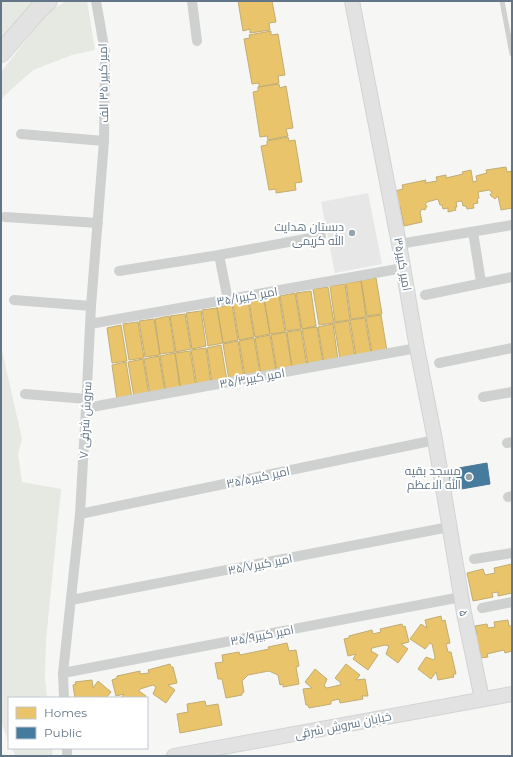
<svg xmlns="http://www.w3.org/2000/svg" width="513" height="757" viewBox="0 0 513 757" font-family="Montserrat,Cairo,sans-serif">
  <rect width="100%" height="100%" fill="#f6f6f4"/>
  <path fill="#e6e7e6" d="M368,193L382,264L335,273L321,202Z"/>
  <path fill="#e5e9e2" d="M1,1H41L1,47Z
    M66,1H87L95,50L72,55L33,70L4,96L1,101V72L48,12Z
    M1,346L22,439L18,454L22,482L61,489L46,640L45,676L47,698H9V742L1,723Z
    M12,748H52L53,756H15Z"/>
  <path fill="#e9c46a" stroke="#c1ad73" d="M238,1H272L276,22L269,23L270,30L250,33V29L243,31Z
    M271,31V35L278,34L285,75L278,76L279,83L259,87V83L252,84L244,39L250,38L249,35Z
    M279,84L280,88L286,86L293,128L286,129L288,136L268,140L267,136L260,137L253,92L258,91V87Z
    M288,137L289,141L295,140L302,182L295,183L296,190L276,193V189L269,190L261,146L267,145V141Z
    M506,167L507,172L512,171V208L501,210L498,196L495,199L490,195L492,192L489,190L478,192L479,198L477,199L478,203L473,204L474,208L467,209L466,206H463L462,201L456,202L457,207H455L456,210L448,212V208L443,209L442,205H440L438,199L427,202L425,205L427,206L425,210L422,209L420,212L422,222L404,226L400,206H398L395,191L403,189L402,185L426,180L425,183L437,181L436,177L446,175V178L463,174L462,172L471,170L473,182L477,181L476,176L487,173L486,170Z
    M376,278L382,314L367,316L361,280Z
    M361,281L366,317L351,319L346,283Z
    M345,284L350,320L335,322L330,286Z
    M328,287L334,323L319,325L313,289Z
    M311,291L316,326L302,329L296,293Z
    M295,293L301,329L286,331L280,296Z
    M279,296L285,332L270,334L264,299Z
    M264,299L270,334L255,337L249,301Z
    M248,301L254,337L239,340L233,304Z
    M232,305L238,340L223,343L217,307Z
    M217,308L223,343L208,346L202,310Z
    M201,311L206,346L192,349L186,313Z
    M185,314L191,349L176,352L170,316Z
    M381,315L387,351L372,353L366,317Z
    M169,316L175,352L160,354L155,319Z
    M365,318L371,353L356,356L350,320Z
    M154,319L160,355L145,357L139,321Z
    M349,321L355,357L340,359L334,323Z
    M138,322L144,358L129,360L123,324Z
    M333,324L338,360L324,363L318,327Z
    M121,325L127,361L112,363L107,328Z
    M317,327L323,363L308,365L302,329Z
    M301,330L307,366L292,368L287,332Z
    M286,332L292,368L277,371L271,335Z
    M270,335L276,371L261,374L255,338Z
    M254,338L260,374L245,376L239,341Z
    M238,341L244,377L229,380L223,344Z
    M221,345L227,381L212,383L207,348Z
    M206,348L211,384L197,386L191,350Z
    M190,351L196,387L181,389L175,353Z
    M175,353L180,389L166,392L160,356Z
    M159,356L165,392L150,394L144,359Z
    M143,359L149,395L134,397L128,362Z
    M126,362L132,398L117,400L112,365Z
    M512,564V593L498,596V592L492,593L493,597L473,601L467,573L483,569L485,575L495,573L494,568Z
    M441,616L442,621L445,620L450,643L446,644L448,652H451L456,674H453L454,677L438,680L436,672L431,679L418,669L426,657L434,660L435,657L432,644L430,643L425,649L410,639L421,624L427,628L425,620Z
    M508,620L509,626H512V651L505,653L504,650L487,654L488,657L481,658L479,648H477L473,635L477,634L475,626L487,624L488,628L495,627L494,622Z
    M402,624L403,627L405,626L409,642L401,644L408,649L398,663L386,654L389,646L385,645L372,648L371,651L378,655L368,670L353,659L356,654L348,656L344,639L349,638V636L372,630L373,634L381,632L380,629Z
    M287,643L289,651L296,650L299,666L296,667L299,684L283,687V684L280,685L278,675L269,671L248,675L242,681L244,692L242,693V695L226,698L222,679H218L215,663L223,662L222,655L239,652L240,655L269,649L268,647Z
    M170,664L171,667H173L177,683L168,685L175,690L166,703L153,694L156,687L153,685L140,689L139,691L146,696L144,698H121L124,694L116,696L112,680L117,678V676L140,671V674L149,673L148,670Z
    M346,664L360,675L356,680L365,679L368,696H362L363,699L340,703L339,699L331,701V704L309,708L308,705H306L303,689L312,688L305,682L315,669L327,679L324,686L327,688L340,685L341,683L335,678Z
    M92,680L93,688L98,681L111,692L106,698H75L73,685L76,684L75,682Z
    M205,701L206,706L218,704L222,725L180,733L177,714L188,712L187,704Z"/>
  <path fill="#457b9d" stroke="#4e7a96" d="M487,463L490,484L450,491L447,470Z"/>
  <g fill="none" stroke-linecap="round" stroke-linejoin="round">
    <defs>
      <path id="secondary" d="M352,1L399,244L417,348L435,440L464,613L482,699
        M174,756L512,694"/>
      <path id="highway" d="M1,53L39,9L48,1"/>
    </defs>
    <use href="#secondary" stroke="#d1d3d4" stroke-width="16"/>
    <use href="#highway" stroke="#d3d4d4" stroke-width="20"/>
    <path stroke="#cfd1d1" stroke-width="5" d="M502,1L512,54"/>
    <path stroke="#cfd1d1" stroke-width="10" d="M192,1L197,41
      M21,134L104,141
      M5,217L98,223
      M473,232L481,282
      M399,244L512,225
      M219,255L228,300
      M119,271L219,255L321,236
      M425,295L512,277
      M14,300L91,306
      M90,324L403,268
      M439,363L512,348
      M25,394L87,399
      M483,397L512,392
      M86,408L417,348
      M507,443L512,442
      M508,497L512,496
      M80,514L435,440
      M474,559L512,553
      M71,600L449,527
      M482,608L512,602
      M63,673L461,597
      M64,698L63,673L80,514L86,408L91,306L104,141L105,52L96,1
      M67,748V756"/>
    <use href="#secondary" stroke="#e2e2e3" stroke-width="14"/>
    <use href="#highway" stroke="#e2e2e3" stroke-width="18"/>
  </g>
  <g fill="#96a3ad" stroke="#fff" stroke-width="1.5">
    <circle cx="352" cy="233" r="4"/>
    <circle cx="469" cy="477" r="4"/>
  </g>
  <g text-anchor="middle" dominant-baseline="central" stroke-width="4" stroke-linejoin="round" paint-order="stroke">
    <g font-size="12" fill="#637687" stroke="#fff">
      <text transform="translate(103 83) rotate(-91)">امیر کبیر ۳۵ الف</text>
      <text transform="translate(403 264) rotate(80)">امیر کبیر۳۵</text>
      <text transform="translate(247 296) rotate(-10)">امیر کبیر۳۵/۱</text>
      <text transform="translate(252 378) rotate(-10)">امیر کبیر۳۵/۳</text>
      <text transform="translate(85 420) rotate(-87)">سروش شرقی ۷</text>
      <text transform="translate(258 477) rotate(-12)">امیر کبیر۳۵/۵</text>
      <text transform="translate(260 564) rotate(-11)">امیر کبیر۳۵/۷</text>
      <text transform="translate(464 613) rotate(79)">۵</text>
      <text transform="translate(262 635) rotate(-11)">امیر کبیر۳۵/۹</text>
      <text transform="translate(343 725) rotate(-11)">خیابان سروش شرقی</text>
    </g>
    <g font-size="12" fill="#637687" stroke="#fff" text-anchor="end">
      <text x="344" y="226">دبستان هدایت<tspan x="344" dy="14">الله کریمی</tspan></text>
      <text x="461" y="470">مسجد بقیه<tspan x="461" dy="14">الله الاعظم</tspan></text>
    </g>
  </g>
  <rect width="513" height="757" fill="none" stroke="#637687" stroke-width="4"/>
  <rect x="8" y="697" width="140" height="52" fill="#ffffff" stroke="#c1c8cf"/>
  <rect x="16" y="707" width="20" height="12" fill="#e9c46a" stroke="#c1c8cf"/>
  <text x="44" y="717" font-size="12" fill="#637687">Homes</text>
  <rect x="16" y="727" width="20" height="12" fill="#457b9d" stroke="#c1c8cf"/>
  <text x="44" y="737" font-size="12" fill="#637687">Public</text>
</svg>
